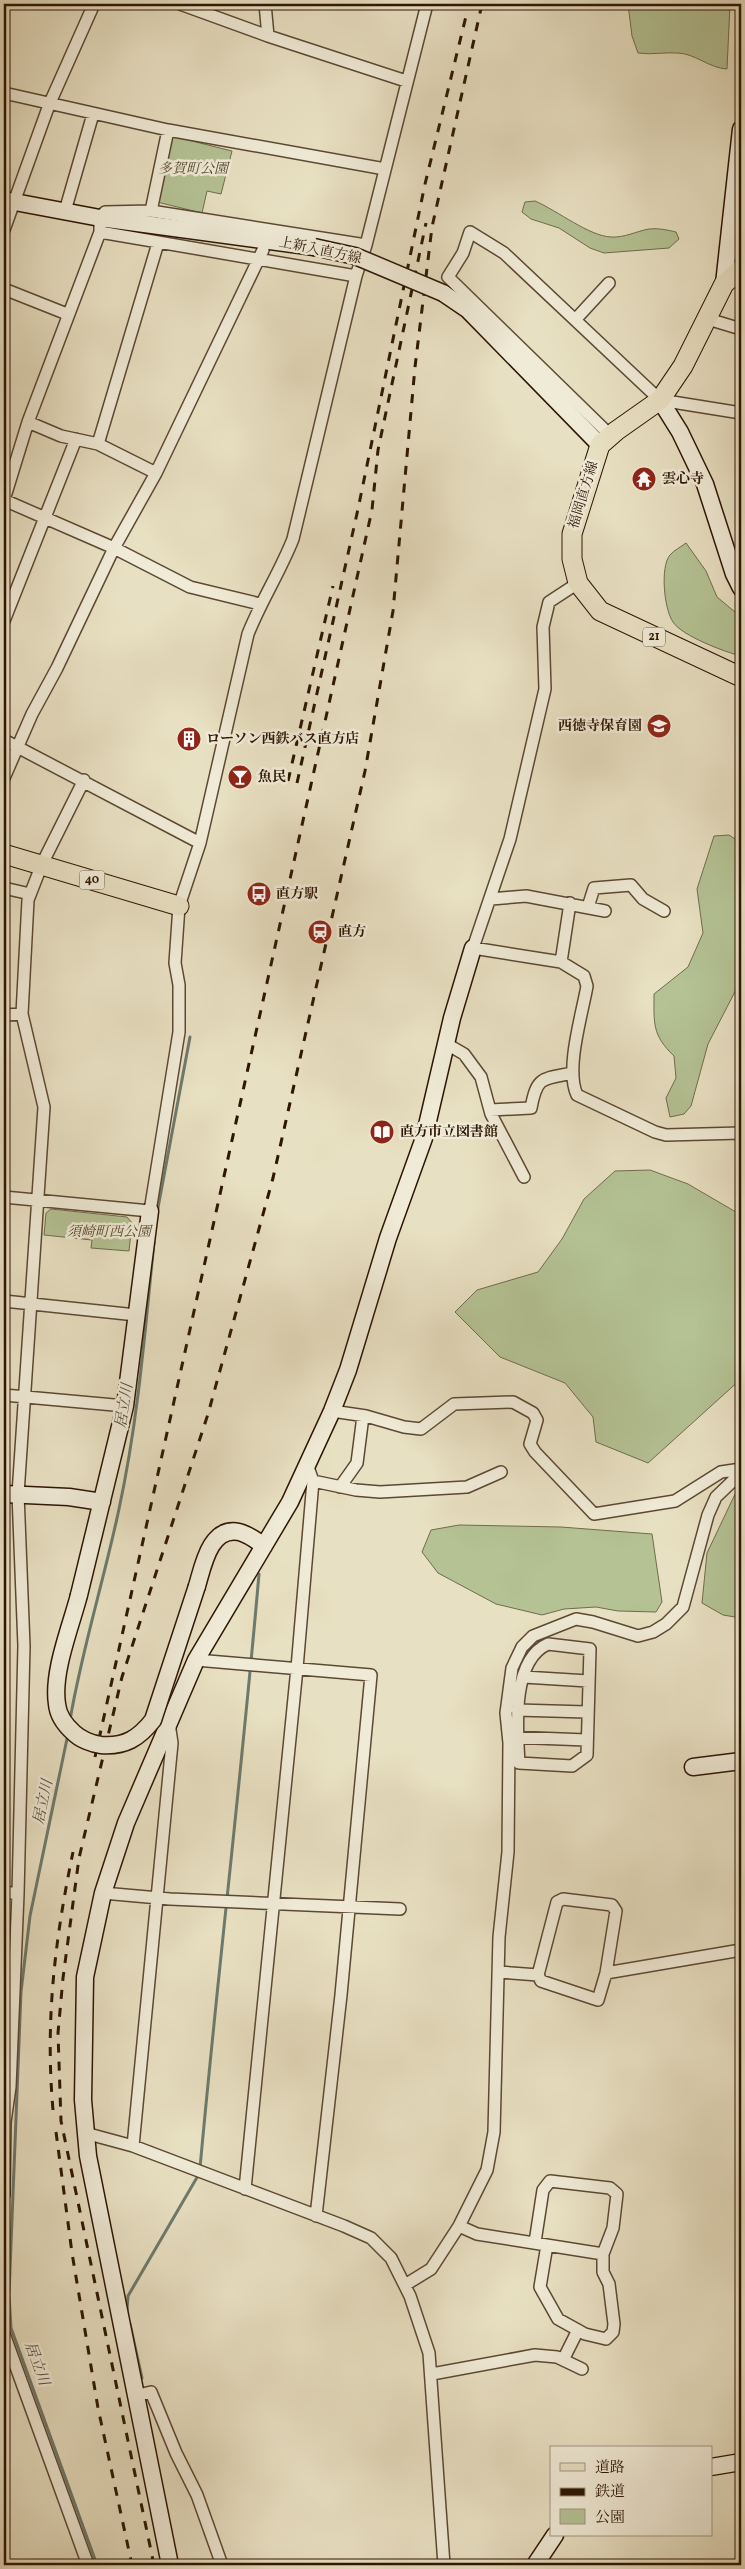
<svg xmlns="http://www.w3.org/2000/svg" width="745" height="2569" viewBox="0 0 745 2569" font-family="Vollkorn,'Noto Serif JP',serif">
  <rect width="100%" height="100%" fill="#e8e0c2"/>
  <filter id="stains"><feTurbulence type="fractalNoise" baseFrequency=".004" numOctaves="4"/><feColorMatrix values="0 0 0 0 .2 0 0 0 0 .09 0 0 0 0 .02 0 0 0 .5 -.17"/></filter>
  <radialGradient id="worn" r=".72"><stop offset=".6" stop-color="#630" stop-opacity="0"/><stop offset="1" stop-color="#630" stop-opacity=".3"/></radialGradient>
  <path fill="#b4c294" stroke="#706c4c" d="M628,4H730L727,69C709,68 696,54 678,53C665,52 652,55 638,53L632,36Z
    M172,136L232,151L221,194L207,191L202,213L157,202Z
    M535,201C558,211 589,236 611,237C624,238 637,231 649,229C659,228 667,230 676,232L679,239L669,248L604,253L590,248L559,228L531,219L522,212L525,202Z
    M686,543L706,571L717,597L741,617V656C725,652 682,636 673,622C664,609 660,567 670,555C674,550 681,547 686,543Z
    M729,835L741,843V980L708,1044L691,1106L684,1114L670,1117L666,1098L676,1078L674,1056C652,1035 654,1024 654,994L688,967L703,933L697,889L714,836Z
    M650,1170L688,1184L741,1215V1379L648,1463L596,1442L593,1417L565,1383L500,1357L455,1312L477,1290L538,1272L562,1239L584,1199L615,1171Z
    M51,1209L127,1217L132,1223L129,1251L91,1248L92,1240L44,1235L46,1213Z
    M741,1486V1618L723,1615L702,1603L707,1553L738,1488Z
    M459,1525L561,1527L652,1534L662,1602L656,1612L618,1611L596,1607L564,1609L542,1615L496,1604L438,1573L422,1552L431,1530Z"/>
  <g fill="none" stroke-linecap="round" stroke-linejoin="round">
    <path stroke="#6d7a6c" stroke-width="3" d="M157,1213L190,1037
      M70,1720C82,1649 104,1580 119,1509C138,1421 145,1332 154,1242
      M68,1734L30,1916L21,1992L9,2295L11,2328L97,2565
      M200,2168C218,1970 242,1772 259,1574
      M127,2311L128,2296L199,2174
      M130,2324L142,2378"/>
    <defs>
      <path id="street" d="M180,4L268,36L406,81
        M265,4L268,36
        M4,93L168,130L385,169
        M65,211L93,114
        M151,211L168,130
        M4,230L49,105L94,4
        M100,232L356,276
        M4,289L67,314
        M708,319L741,329
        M575,320L609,283
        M28,422L61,436L98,444L156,473
        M611,436L448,277L463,253L470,232L504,253L660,400L741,413
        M98,444L158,243
        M4,500L28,422L100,232V218L105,212L151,211L366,245
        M4,500L114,548L190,587L260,604
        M578,583L549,602L543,627L545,689L510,839L473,948L561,962L584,976L587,986C582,1015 565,1069 577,1095L655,1132L666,1135L741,1133
        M4,621L76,439
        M4,740L200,843
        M4,778L32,714L57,668L114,548L156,473L263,250
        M4,888L30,894
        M491,899L526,896L605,911
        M588,907L594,888L631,885L643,899L664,911
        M561,962L570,903
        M4,1015L22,1014
        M445,1043L464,1054L481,1077L491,1114L524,1177
        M490,1110L531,1108C537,1076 542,1079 573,1073
        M4,1197L150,1211L179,1032V985L175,963L179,906L200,843L248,634C261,601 280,572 293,539L356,276L366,245L427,4
        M4,1301L136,1315
        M4,1395L125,1406
        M332,1411L366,1416L404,1427L421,1429L454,1404L513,1402L533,1413L537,1420L530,1444L535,1452L594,1514L675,1501L721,1472L741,1469
        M313,1481L356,1490L380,1492L467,1487L501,1472
        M340,1487L357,1463L363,1416
        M548,1644L590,1649L587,1755L572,1766L519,1763C517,1729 511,1660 548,1644Z
        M196,1660L371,1675L341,1995L316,2216
        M524,1677L588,1681
        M517,1710L587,1712
        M510,1737L586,1740
        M4,1892L18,1894
        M103,1893L170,1899L400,1909
        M499,1972L538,1975L541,1981L598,2000L606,1973L741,1950
        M538,1975L557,1902L563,1899L612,1905L616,1911L606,1973
        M85,2133L133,2146L344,2226L371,2238L391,2258L410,2296L429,2353L444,2565
        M133,2146L172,1743L169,1723
        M245,2189L297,1668L313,1481L308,1467
        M4,2195L5,2122L10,2087L18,1894L24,1646L18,1494L44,1107L22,1014L28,900L42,864L84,780
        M459,2226L477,2234L603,2254
        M535,2242L543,2190L550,2181L610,2188L617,2194L613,2228L603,2254V2272L609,2284L614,2324L613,2332L606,2339L585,2334L558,2319L540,2287L547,2245
        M405,2285L431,2269L459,2226L487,2170L494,2132L499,1937L508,1852L509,1743L506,1713L512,1668L522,1647L533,1636L576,1619L593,1622L638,1636L653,1632L666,1624L683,1607L708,1515L716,1497L741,1473
        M4,2334L88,2565
        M563,2360L578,2330
        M432,2374L535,2355L557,2357L582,2369
        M134,2396L151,2392L176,2453L197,2495L222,2565"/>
      <path id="secondary" d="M4,200L100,218L314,247
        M724,284L741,129
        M443,293L468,310L600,445
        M660,400L680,432L705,484L734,574L741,588
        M4,1494L69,1497L102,1502
        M197,1586C203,1566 210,1526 239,1532C248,1534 257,1541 264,1546
        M79,1595L125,1406L150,1211
        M693,1767L741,1761
        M711,2467L741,2462
        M170,2565L88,2156L83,2100L85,1977L103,1893L126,1823L196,1660L290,1502L332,1411L348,1370L388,1238L424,1138L452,1018L473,948
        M535,2565L555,2535"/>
      <path id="primary" d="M741,269L724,284L683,366L660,400L616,431L600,445L572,534V559L578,583L600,611L741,677
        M4,854L179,906"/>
    </defs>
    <use href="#street" stroke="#5c4834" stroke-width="14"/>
    <use href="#secondary" stroke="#2d1504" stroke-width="19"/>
    <use href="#primary" stroke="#2d1504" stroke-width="21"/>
    <use href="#street" stroke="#f0ebd7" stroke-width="11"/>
    <use href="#secondary" stroke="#f0ebd7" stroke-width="16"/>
    <use href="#primary" stroke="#e8e0c2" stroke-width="19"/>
    <path stroke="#2d1504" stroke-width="3" stroke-dasharray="9 9" stroke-linecap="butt" d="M288,781L333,586
      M297,783L358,509L425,184L469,4
      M95,1757L372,510L378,450L426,223
      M53,2110C45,2020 55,1939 73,1852
      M56,2132L72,2253L98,2408L132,2565
      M154,2565L61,2121L58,2033L63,1978L79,1858L122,1677L208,1414L273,1178L365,771L393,611L415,367L432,227L482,4"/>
    <defs>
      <path id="secondary-bridge" d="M314,247L355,256L443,293
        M79,1595C71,1626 52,1672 57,1704C58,1716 65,1725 74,1733C80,1739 92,1744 101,1745C125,1747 139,1738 153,1720L197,1586"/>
    </defs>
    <use href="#secondary-bridge" stroke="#2d1504" stroke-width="19" stroke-linecap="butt"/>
    <use href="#secondary-bridge" stroke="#f0ebd7" stroke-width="16"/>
  </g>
  <defs>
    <symbol id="temple-disc" viewBox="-11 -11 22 22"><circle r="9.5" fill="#8f2418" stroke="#f0ebd7"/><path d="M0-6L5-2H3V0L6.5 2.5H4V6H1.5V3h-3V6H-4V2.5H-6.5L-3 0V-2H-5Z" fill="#fff"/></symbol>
    <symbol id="school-disc" viewBox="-11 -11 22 22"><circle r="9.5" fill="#8f2418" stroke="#f0ebd7"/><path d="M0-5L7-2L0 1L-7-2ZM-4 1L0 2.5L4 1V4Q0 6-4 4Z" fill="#fff"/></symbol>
    <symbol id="building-disc" viewBox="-11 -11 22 22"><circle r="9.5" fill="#8f2418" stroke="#f0ebd7"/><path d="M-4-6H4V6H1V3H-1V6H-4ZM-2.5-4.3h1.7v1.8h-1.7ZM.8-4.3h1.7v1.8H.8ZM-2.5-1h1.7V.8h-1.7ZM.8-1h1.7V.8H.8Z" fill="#fff"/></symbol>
    <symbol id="bar-disc" viewBox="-11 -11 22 22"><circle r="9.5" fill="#8f2418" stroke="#f0ebd7"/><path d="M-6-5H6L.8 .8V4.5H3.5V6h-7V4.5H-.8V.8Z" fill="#fff"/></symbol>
    <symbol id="bus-disc" viewBox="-11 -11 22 22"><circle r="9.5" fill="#8f2418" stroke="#f0ebd7"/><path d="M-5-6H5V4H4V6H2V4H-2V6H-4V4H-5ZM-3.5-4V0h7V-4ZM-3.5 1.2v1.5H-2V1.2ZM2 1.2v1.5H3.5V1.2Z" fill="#fff"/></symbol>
    <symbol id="station-disc" viewBox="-11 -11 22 22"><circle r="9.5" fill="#8f2418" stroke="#f0ebd7"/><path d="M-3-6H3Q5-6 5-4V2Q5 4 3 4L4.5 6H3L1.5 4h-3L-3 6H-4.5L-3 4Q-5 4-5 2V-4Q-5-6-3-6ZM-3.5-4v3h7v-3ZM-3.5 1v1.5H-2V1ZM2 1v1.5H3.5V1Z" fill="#fff"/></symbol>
    <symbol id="library-disc" viewBox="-11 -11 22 22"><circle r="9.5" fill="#8f2418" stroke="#f0ebd7"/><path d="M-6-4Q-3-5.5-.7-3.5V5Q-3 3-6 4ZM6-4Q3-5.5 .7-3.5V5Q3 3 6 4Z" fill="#fff"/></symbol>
  </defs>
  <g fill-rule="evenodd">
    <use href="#temple-disc" x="630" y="465" width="28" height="28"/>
    <use href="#school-disc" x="645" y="712" width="28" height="28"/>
    <use href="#building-disc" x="175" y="725" width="28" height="28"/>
    <use href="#bar-disc" x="226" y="763" width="28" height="28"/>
    <use href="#bus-disc" x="245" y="880" width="28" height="28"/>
    <use href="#station-disc" x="306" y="918" width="28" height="28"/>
    <use href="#library-disc" x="368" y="1118" width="28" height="28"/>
  </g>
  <g text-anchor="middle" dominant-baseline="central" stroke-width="5" stroke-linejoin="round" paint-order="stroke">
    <g fill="#f0ebd7" stroke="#685543" stroke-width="1">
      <rect x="643" y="627.5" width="22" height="19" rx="4"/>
      <rect x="79.5" y="870.5" width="25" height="19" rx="4"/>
    </g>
    <g font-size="12" font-weight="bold" fill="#2d1504">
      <text x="654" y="637">21</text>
      <text x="92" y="880">40</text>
    </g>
    <g font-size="14" font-style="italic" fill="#56492f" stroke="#f0ebd7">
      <text x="193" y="169">多賀町公園</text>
      <text x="109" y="1232">須崎町西公園</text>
    </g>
    <g font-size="14" fill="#2d1504" stroke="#f0ebd7">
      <text transform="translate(320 251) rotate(12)">上新入直方線</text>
      <text transform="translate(584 495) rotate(-73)">福岡直方線</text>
    </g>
    <g font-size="14" font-weight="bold" fill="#2d1504" stroke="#f0ebd7" text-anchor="start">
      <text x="662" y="479">雲心寺</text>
      <text x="642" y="726" text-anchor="end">西徳寺保育園</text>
      <text x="206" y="739">ローソン西鉄バス直方店</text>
      <text x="258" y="777">魚民</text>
      <text x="276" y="894">直方駅</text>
      <text x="338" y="932">直方</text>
      <text x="400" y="1132">直方市立図書館</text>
    </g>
    <g font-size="15" font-style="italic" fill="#525041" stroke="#f0ebd7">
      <text transform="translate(125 1406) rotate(-81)">居立川</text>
      <text transform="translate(44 1802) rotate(-78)">居立川</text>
      <text transform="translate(36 2364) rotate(70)">居立川</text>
    </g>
  </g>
  <rect width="745" height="2569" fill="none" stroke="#e8e0c2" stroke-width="20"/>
  <rect x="5" y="5" width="735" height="2559" fill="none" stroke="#2d1504" stroke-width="2.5"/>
  <rect x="10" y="10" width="725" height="2549" fill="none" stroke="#2d1504"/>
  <rect x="550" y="2446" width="162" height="90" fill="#f0ebd7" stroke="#a29583"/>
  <rect x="560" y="2463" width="25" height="8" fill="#e8e0c2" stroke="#a29583"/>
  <text x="595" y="2472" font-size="15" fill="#2d1504">道路</text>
  <rect x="560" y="2488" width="25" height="8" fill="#2d1504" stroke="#a29583"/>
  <text x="595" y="2496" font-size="15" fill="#2d1504">鉄道</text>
  <rect x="560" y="2509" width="25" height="15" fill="#b4c294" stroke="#a29583"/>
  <text x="595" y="2522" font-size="15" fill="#2d1504">公園</text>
  <rect width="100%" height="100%" filter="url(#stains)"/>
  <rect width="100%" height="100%" fill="url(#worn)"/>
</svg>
